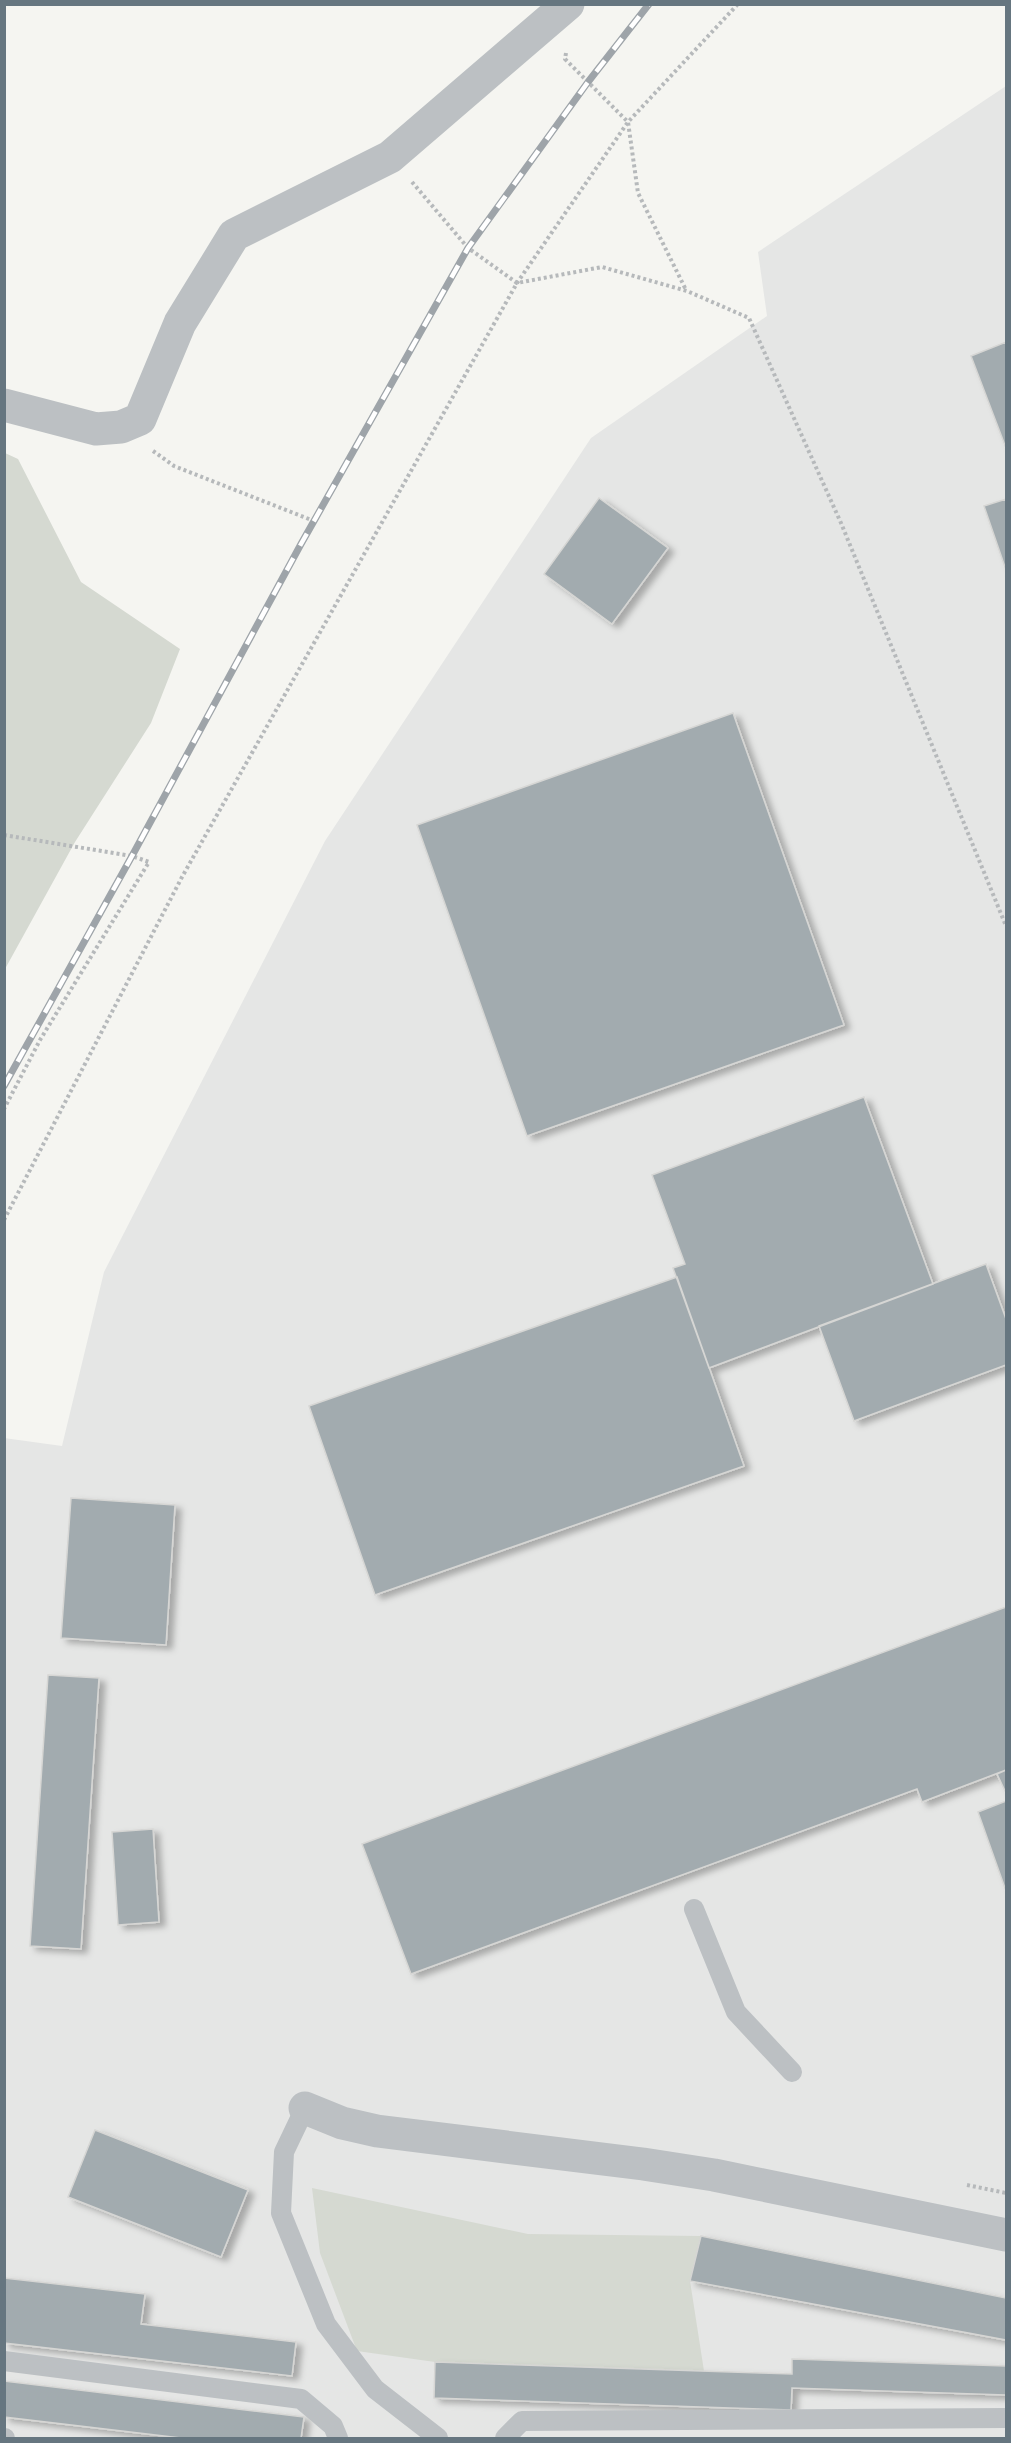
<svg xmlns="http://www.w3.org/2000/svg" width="1011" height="2443" viewBox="0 0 1011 2443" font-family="Mulish,sans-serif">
  <defs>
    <filter id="shadow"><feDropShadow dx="6" dy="4" stdDeviation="3" flood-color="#0004"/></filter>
  </defs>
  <rect width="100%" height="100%" fill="#f5f5f1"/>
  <path fill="#e5e6e5" d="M1006,86V2438H5L4,1438L62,1446L104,1272L325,841L591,438L767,316L758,252Z"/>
  <path fill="#d5d9d1" d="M5,453L18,459L81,582L180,649L151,723L75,842L5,969Z
    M312,2188L528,2234L701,2236L690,2281L704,2371L435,2362L357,2351L320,2253Z"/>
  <path fill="#a2abaf" stroke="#d6d6d4" stroke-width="1.5" filter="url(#shadow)" d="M1006,342V448L971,356Z
    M599,498L668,548L612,624L544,574Z
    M1006,499V570L984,506Z
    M733,713L844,1025L527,1136L417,825Z
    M864,1097L933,1284L709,1368L673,1268L685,1264L652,1175Z
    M986,1264L1006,1319V1365L854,1421L819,1326Z
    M677,1277L744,1466L375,1595L309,1406Z
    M71,1498L175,1505L166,1645L61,1638Z
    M1006,1607V1770L922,1802L917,1789L411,1974L362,1844Z
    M48,1675L99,1678L81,1949L30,1946Z
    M1006,1770V1793L997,1774Z
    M1006,1801V1891L978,1812Z
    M153,1829L159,1922L118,1925L112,1832Z
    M95,2130L248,2190L221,2257L68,2197Z
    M701,2236L1006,2298V2340L690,2281Z
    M4,2278L145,2294L141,2324L296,2342L292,2376L4,2343Z
    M792,2359L1006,2366V2395L792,2388L791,2410L434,2398L435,2362L792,2374Z
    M4,2381L304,2417L301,2438H181L4,2417Z"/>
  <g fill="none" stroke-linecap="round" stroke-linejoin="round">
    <path stroke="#b6b9bb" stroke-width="4" stroke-dasharray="3 3" stroke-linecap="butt" d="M566,53L565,59L628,122L638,193L686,290
      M412,182L468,248L517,283L602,267L687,291L749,318L841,523L1006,926
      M153,451L174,466L314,521
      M4,835L132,856L149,862L40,1040L4,1109
      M4,1220L182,877L517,283L628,122L738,4
      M967,2185L1006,2193"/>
    <path stroke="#bcc0c3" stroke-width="20" d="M694,1909L736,2012L792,2072
      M305,2108L284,2152L281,2213L326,2324L375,2389L438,2438
      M4,2361L301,2399L333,2426L338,2438
      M4,2438H5
      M505,2438L522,2421L1006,2418"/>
    <path stroke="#bcc0c3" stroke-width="33" d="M4,405L96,429L121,427L140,419L180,323L234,235L390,157L568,4
      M305,2108L342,2123L377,2131L643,2164L714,2175L1006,2235"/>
    <defs>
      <path id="rail" d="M4,1086L132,856L301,544L468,248L588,82L649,4"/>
    </defs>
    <use href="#rail" stroke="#9ea4a9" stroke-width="7"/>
    <use href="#rail" stroke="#fff" stroke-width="4.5" stroke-dasharray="14" stroke-linecap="butt"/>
  </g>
  <rect width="1011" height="2443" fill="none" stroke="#667680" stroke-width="12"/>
</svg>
